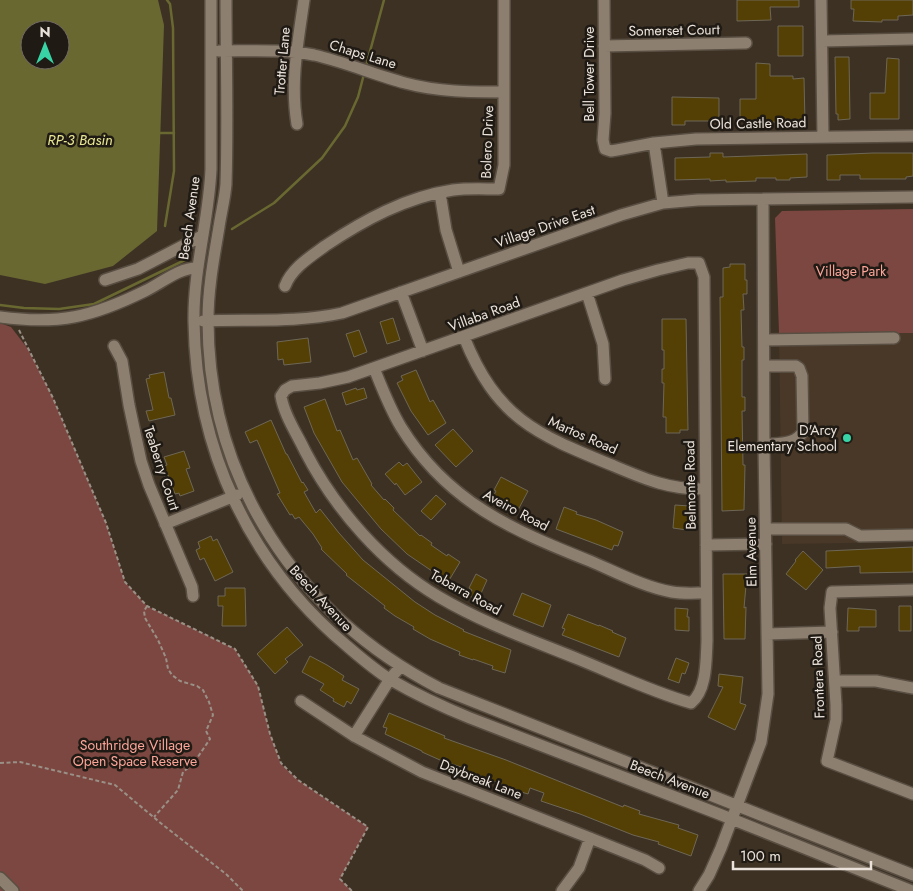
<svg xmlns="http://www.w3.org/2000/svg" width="913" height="891" viewBox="0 0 913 891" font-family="Jost,sans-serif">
  <rect width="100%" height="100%" fill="#3d3124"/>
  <path fill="#493827" d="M779,333H913V542L782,544Z"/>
  <path fill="#7b4740" d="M913,209V333H779L775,218L782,211Z
    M0,323L11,327L28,349L53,398L106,523L125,582L147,606L235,649L258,686L270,734L281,764L298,780L368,827L340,879L352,891H0Z"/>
  <path fill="#696831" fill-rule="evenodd" d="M0,0H158L164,25L157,231L113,266L45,284L0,275ZM30,30H60V60H30Z"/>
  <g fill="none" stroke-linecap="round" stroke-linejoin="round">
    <path stroke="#696831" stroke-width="2.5" d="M366,66L384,0
      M160,133H174
      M165,226L174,171L173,28L170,4L167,0
      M232,229L274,203L322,158L345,126L358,97L364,74
      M0,305L24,308L59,309L94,304L187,259"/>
  </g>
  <path fill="#544004" stroke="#6e6756" d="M737,0H799V7H770L771,20L737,21Z
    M851,0H913V15L898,16V20H882V22L853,21L854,9H851Z
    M778,26H803V56H778Z
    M835,57H849L850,119L838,120V114H836Z
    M887,58L899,59V119H870V93H885Z
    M756,63L770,64V76H793V79L804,78L805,123L740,121V99H756Z
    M672,97L719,98V121H685V125H672Z
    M710,153H723V157L807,154V177L790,178V180H776V178H756V181L726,182V180L710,181V179L675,180V158L710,157Z
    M873,153H913V176L906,177V179H860V175H840V180H827V155Z
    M730,264H745V280H747V294H743L744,310H741L742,347H744V360H742V397H745V411H742L743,465H745L744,510L722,511L720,297H723V268L730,267Z
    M393,318L400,340L387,344L380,322Z
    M662,319H686L688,430H680V433H666V417H663L664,383H662V369H664V350H662Z
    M359,330L367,352L354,357L346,334Z
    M308,338L311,362L284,365L283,359L278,360L277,342Z
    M416,370L430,402L433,400L446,423L428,435L411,411L397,383L403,380L401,376Z
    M164,372L169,398H171L175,415L149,421L146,411L153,410L146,379L150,378L149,375Z
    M356,388L357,390L364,388L367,398L346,405L342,393Z
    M325,399L337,431L340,430L353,460L357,458L372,484L371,485L384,500L385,499L394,508L393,510L420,536L421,535L432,543L431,545L447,556L448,554L460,562L448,582L407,554L381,529L342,482L314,433L304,407Z
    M271,420L286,454H287L302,483L303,482L308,490L304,492L316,513L320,509L339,533L363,560L415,602L435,615L464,630L463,631L511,650L505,673L492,669L493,666L473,659V660L459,655L460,652L430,639L413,629L414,627L395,616L384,608L385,606L346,575L347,574L321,549L322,548L313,534L299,517L295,519L292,514L290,515L277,494L280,493L257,440L250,443L245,432Z
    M453,429L473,451L456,467L435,445Z
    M184,451L190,468L186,469L194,491L180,496L179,493L175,494L168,475L164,476L161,467L167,465L164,457Z
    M399,462L403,466L407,463L422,482L405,495L396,483L395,485L385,474Z
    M501,477L528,491L517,512L493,497L496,491L494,490Z
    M436,495L446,504L431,520L421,511Z
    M675,505L689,506L687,530L673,528Z
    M564,507L577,512L576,514L596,520L623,532L618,546L614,545L612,550L556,529Z
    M211,536L213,541L217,539L233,572L215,581L204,558L200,560L196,550L200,548L198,542Z
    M913,547V572L860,573V566L826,568V551Z
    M803,551L823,570L806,590L786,574L796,561L795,560Z
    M476,574L487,580L478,600L469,596L472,590L469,588Z
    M723,574H747L744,608L746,607L745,639H724Z
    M225,588H245L246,626H222L223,606H218V596H225Z
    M522,593L551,605L543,627L513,615Z
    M899,606H911V631H899Z
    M675,608L688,609L687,617H689V631L675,630Z
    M848,608L876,610V627H859V631H847Z
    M568,614L599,626V625L613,631L612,632L626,638L619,657L562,635L565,629L562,628Z
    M287,627L303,645L285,659L288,662L275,674L257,654Z
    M310,656L327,665L344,676L342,680L359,689L351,704L347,701L344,707L333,701L334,699L320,690L324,684L302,672Z
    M676,658L689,663L685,674L682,673L679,683L668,679Z
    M719,674L743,677L740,703L746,705L735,730L708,717L723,687L718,686Z
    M389,713L445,736L444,738L506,760L623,807L624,805L640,811L639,814L679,825L678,828L698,835L691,856L658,844L659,842L633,835L580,814L541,801L544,793L530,788L528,794L518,791L476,774V775L463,771L464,768L440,760L422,752V751L385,734L387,728L383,727Z"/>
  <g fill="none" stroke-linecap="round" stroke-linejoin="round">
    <defs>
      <path id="minor" d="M211,0V169C209,220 193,270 194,322C196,449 249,564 347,646C361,658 376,671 391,680C417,695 443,707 470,718L719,814L912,891
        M226,0C226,61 228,123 226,184C225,198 221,213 219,227C214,257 208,288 208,320C208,481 298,615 439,688L913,875
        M604,0L605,113L603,140L605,149L611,151L617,150L654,143L696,139L913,136
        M821,0L823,137
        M822,41L913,39
        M604,46L746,43
        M219,51C251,51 282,49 314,55C345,62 375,75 405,83C438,92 471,92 504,92
        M297,124C290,82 298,42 304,0
        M654,143L663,203
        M440,193L446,230L459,272
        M688,263H699L704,277L707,641C706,661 707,690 691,703C652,692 615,674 578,659C531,640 483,623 439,597C383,564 335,509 305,451C297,434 284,415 281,396L285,390L292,386L320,383L348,377L623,280L658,270Z
        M105,280L138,269L202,236
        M285,286C292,268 310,257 325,246C364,220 406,197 453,190C468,188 484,189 499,189L504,165V0
        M401,292L423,351
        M587,293L603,344L605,379
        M0,317C59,325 92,317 145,291C162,283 178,268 197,268
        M203,321C249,319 296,323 342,313L621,215L663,203L698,200L913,197
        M464,337C497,419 536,434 614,466C645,479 670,490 705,489
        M764,340L894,338
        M114,346L122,361L129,405L141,461L149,485L192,587L193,596
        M764,366H796L799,368L802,376L803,431C797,445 777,443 764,445
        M374,368C382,388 390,409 401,427C447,502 512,530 590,561C616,572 644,587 672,592C683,594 695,593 706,593
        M165,524L237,495
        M766,529H846L860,536L913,535
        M706,545L766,544
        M913,590L832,592L830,608L836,705V720L827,761L913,794
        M767,634L832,632
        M836,681H876L913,688
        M301,701L354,736L422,772L590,838L645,860L659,868
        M354,736L390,679L400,667
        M0,878L13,891
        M562,891L579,868L590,838
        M699,891L709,875L721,848L761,742L768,694L764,445L763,199"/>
    </defs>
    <use href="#minor" stroke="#584e42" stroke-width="14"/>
    <path stroke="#9a9086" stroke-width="2" stroke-dasharray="4 2.5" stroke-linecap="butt" d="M19,330L53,398L106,523L125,582L147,606L235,649L258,686L270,734L281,763L298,780L368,827L340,879L352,891
      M147,606L144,611L145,618L158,640L166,658L168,669L172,675L180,681L197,686L203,690L209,702L213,715L206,731L210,739L193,764L183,772L178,790L154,817
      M0,763L20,762L115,785L163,825L226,874L243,891"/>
    <use href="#minor" stroke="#8d7f70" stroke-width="11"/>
  </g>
  <circle fill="#39d4a5" stroke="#1f1a14" stroke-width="2" cx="847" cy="438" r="5"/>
  <g text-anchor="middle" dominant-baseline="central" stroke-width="5" stroke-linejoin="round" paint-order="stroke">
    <g font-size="14" fill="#ebe3db" stroke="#1f1a14">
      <text transform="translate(674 30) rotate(-1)">Somerset Court</text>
      <text transform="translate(363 54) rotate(17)">Chaps Lane</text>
      <text transform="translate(282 61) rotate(-85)">Trotter Lane</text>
      <text transform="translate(589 74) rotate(-90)">Bell Tower Drive</text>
      <text transform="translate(758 123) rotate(-1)">Old Castle Road</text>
      <text transform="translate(487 142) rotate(-88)">Bolero Drive</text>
      <text transform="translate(189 218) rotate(-82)">Beech Avenue</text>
      <text transform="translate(545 226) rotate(-19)">Village Drive East</text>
      <text transform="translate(484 314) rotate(-20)">Villaba Road</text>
      <text transform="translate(583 435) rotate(24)">Martos Road</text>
      <text transform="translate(162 468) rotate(72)">Teaberry Court</text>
      <text transform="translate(690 485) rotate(-91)">Belmonte Road</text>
      <text transform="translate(516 510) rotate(28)">Aveiro Road</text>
      <text transform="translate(751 552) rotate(-91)">Elm Avenue</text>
      <text transform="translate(466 592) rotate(29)">Tobarra Road</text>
      <text transform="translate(321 598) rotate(47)">Beech Avenue</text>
      <text transform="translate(818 677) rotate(-92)">Frontera Road</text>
      <text transform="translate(481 779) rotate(21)">Daybreak Lane</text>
      <text transform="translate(670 779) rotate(21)">Beech Avenue</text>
    </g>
    <g font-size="14" fill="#fda599" stroke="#1f1a14">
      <text x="851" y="271">Village Park</text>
      <text x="135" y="745">Southridge Village<tspan x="135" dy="16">Open Space Reserve</tspan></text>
    </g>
    <g font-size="14" fill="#ebe3db" stroke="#1f1a14" text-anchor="end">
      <text x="837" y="430">D'Arcy<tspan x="837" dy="16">Elementary School</tspan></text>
    </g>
    <g font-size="15" font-style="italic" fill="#e7e691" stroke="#1f1a14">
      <text x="80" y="140">RP-3 Basin</text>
    </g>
  </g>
  <g transform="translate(45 45)"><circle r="24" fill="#1f1a14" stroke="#716a64"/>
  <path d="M0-4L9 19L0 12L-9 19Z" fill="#39d4a5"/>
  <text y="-8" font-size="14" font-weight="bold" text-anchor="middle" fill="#ebe3db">N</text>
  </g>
  <path d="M733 861v8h138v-8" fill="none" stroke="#ebe3db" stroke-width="2.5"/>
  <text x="740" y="861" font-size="15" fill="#ebe3db" stroke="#1f1a14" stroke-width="4" paint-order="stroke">100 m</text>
</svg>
